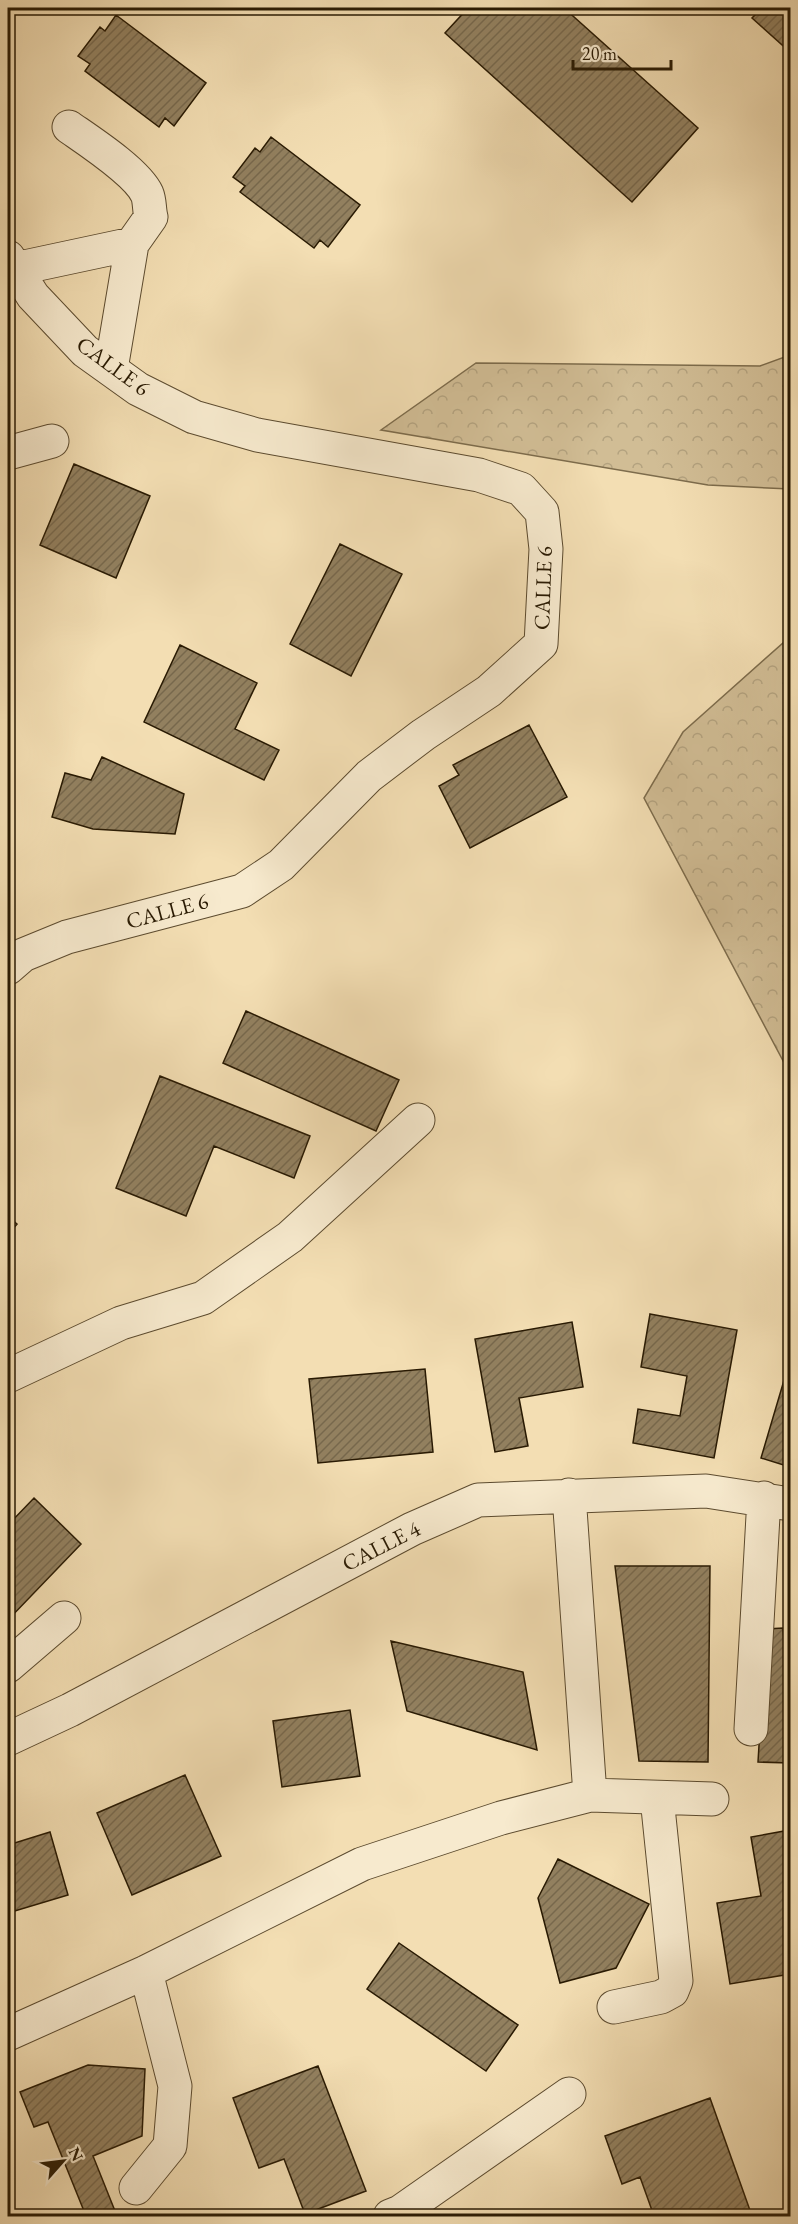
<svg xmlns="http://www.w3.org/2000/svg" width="798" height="2224" viewBox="0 0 798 2224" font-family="'EB Garamond',serif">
  <defs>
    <pattern id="forest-crowns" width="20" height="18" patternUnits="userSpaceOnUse" patternTransform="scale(1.5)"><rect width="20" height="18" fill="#d1bd95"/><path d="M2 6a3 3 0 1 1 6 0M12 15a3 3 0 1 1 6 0" fill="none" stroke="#b3a27f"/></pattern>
    <pattern id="building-hatch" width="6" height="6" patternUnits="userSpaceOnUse" patternTransform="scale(1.5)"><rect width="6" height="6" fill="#92805f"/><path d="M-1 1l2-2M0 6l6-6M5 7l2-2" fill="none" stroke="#77684c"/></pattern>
  </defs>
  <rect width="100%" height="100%" fill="#f3deb3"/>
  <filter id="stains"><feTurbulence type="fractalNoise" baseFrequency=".00333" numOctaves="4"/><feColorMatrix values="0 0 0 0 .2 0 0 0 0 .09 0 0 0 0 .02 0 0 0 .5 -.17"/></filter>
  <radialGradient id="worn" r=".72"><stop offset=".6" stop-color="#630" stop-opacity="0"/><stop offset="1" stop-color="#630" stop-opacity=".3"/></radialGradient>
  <path fill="url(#forest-crowns)" stroke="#7d6c4c" stroke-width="1.5" d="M790,355V489L708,485L381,430L476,363L760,366Z
    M790,623V1074L644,798L683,732L784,642Z"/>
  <path fill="url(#building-hatch)" stroke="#291a03" stroke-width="1.5" d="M468,8H564L698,128L632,202L445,33Z
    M762,8H790V52L752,18Z
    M116,15L206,83L174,126L165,118L159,127L85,71L90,64L78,56L100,27L105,31Z
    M271,137L360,205L328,247L320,240L314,248L240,192L245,186L233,177L255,148L260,152Z
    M74,464L150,496L116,578L40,545Z
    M340,544L402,574L351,676L290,644Z
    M180,645L257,683L235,729L279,750L264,780L144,722Z
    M529,725L567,797L470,848L439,786L459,775L453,765Z
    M102,757L184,794L175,834L93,829L52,817L65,773L91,780Z
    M246,1011L399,1080L376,1131L223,1063Z
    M160,1076L310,1136L294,1178L214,1146L186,1216L116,1188Z
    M8,1216L17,1224L8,1235Z
    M650,1314L737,1330L714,1458L633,1443L638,1409L680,1416L687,1376L641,1367Z
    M572,1322L583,1387L519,1398L528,1446L495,1452L475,1339Z
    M790,1360V1467L761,1458Z
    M425,1369L433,1452L318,1463L309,1379Z
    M34,1498L81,1544L8,1620V1525Z
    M615,1566H710L708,1762L639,1761Z
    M790,1589V1611L785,1590Z
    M783,1628L790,1729V1763L758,1762L766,1629Z
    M391,1641L523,1672L537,1750L407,1711Z
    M350,1710L360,1776L282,1787L273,1721Z
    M185,1775L221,1856L132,1895L97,1813Z
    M790,1830V1974L730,1984L717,1903L761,1896L751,1837Z
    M50,1832L68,1895L8,1913V1845Z
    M558,1859L649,1904L616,1968L560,1983L538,1898Z
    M399,1943L518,2025L486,2071L367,1989Z
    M88,2065L145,2069L142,2136L93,2156L117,2216H86L48,2122L34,2127L20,2092Z
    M318,2066L366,2191L305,2214L284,2159L259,2168L233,2098Z
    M710,2098L752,2216H654L640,2177L622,2184L605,2136Z"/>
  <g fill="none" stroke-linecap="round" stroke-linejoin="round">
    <defs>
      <path id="minor" d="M69,127C89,141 137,172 147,194C150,201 149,210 151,217L132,244
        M8,257L33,296L85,351L138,389L194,417L257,435L479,475L521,489L542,512L546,549L541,644L489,691L423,735L369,776L281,865L242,891L67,937L23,955L8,968
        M15,269L132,244L111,369
        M8,453L52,441
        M8,1376L121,1323L203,1298L290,1237L418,1120
        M569,1495L590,1795
        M8,1666L64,1618
        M751,1729L764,1498
        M8,1739L70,1710L412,1529L478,1500L706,1491L790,1504
        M614,2007L661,1997L672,1991L676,1981L657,1798
        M8,2034L146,1972L362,1864L501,1818L590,1795L712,1799
        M136,2188L170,2146L175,2086L146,1972
        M390,2216L400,2212L569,2094"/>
    </defs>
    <use href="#minor" stroke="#5c4b2f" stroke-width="35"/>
    <use href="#minor" stroke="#f7eace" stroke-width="33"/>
  </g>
  <g text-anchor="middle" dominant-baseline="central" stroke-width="4.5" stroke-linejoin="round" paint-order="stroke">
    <g font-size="22" fill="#291a03" stroke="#f7eace">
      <text transform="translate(113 366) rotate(36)">CALLE 6</text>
      <text transform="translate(543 588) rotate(-88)">CALLE 6</text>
      <text transform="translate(167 911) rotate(-15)">CALLE 6</text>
      <text transform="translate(381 1546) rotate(-27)">CALLE 4</text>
    </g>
  </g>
  <rect width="798" height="2224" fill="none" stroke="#f3deb3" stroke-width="30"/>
  <rect x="9" y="9" width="780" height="2206" fill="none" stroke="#291a03" stroke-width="3"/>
  <rect x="15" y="15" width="768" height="2194" fill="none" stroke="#291a03" stroke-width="1.5"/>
  <g transform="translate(63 2161) rotate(62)" stroke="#f7eace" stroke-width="4.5" paint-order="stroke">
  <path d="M0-4.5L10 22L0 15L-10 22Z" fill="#291a03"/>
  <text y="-9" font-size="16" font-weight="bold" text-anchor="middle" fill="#291a03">N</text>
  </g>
  <path d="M573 60v9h98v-9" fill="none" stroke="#291a03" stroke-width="3"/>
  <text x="582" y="60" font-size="18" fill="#291a03" stroke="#f7eace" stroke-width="4.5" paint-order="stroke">20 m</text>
  <rect width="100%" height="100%" filter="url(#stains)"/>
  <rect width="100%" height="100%" fill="url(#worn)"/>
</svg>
